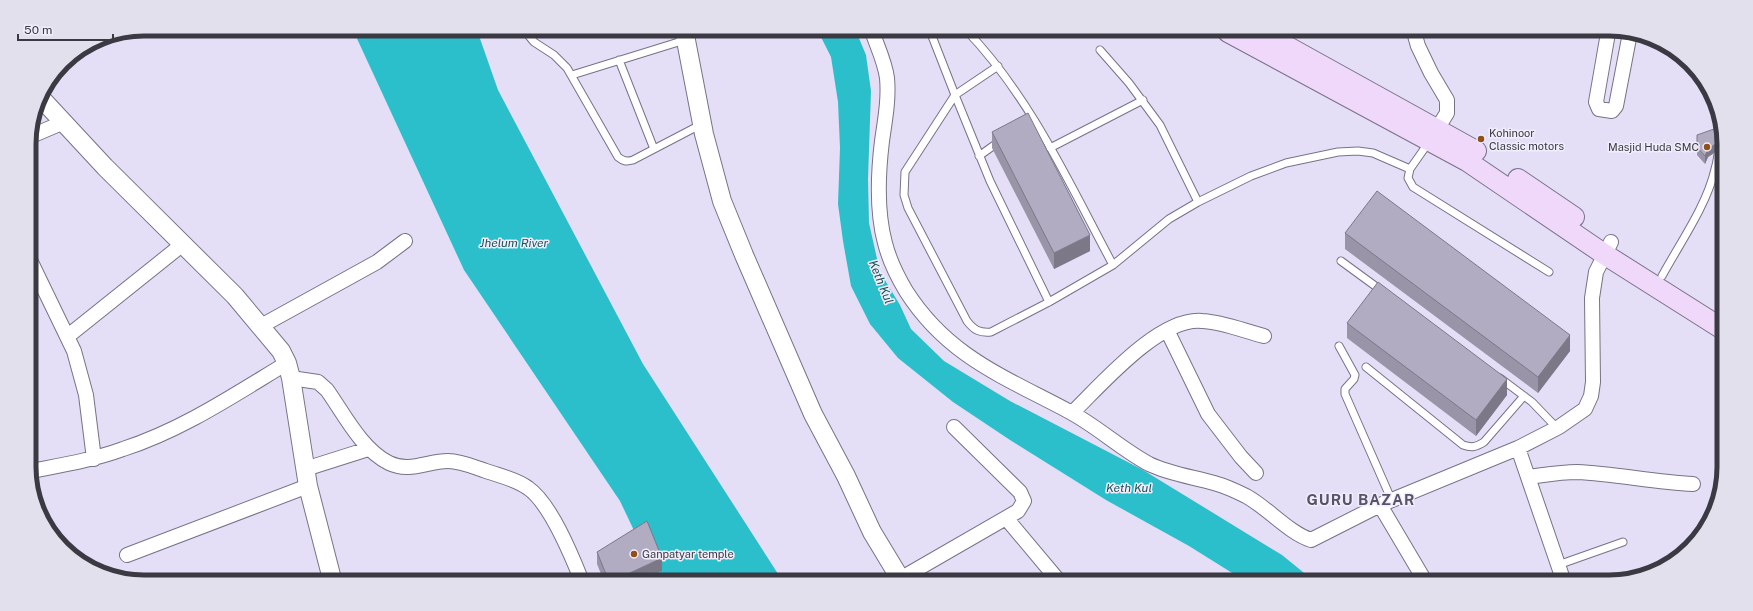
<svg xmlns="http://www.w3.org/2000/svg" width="1753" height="611" viewBox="0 0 1753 611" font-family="'Public Sans',sans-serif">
  <rect width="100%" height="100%" fill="#e4dff7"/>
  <path fill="#2bbfcc" d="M353,30H477L498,90L643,364L782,580L657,579L620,501L464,270Z
    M818,31H856L866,55L871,91L868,179L869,223L880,272L900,305L911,329L944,361L1010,401L1143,470L1282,555L1314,581H1245L1189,546L1106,500L1010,440L953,402L898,358L870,324L851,286L843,241L838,204L840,148L838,102L831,57Z"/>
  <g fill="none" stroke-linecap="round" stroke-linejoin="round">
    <defs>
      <path id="service" d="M524,30L534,42L554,55L567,68L618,157C623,161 626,162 633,160L702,124
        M930,31L955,95L905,172L904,195L908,208L967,321C974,330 979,333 991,332L1049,302L1113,265L1169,219L1198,202L1251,176L1286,163L1338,152L1358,151L1373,153L1410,169
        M967,31C1031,98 1070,185 1113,265
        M1100,50L1129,83L1160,125L1198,202
        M619,60L654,149
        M998,66L955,95L990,181L1049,302
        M572,75L685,40
        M1429,142L1410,169L1408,178L1413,187L1549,272
        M1050,148L1143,100
        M979,156L1000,141
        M1341,261L1382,291
        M1662,276C1680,243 1707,205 1715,169C1720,152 1719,134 1719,116
        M1339,346L1355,375L1354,379L1345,389V394L1392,501
        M1366,367L1463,445C1472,448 1476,447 1484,442L1524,396
        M1500,378L1532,402L1557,428
        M1558,565L1623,542"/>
      <path id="minor" d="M872,31C877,46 885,62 887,78C889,99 885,120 882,141C878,174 876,210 885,243C889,259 897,276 906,291C948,357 1005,377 1070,412C1098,427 1121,449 1149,464C1170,474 1193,477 1214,483C1225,486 1236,491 1246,496C1268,508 1289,533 1311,540L1380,505L1518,448L1559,427L1585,409L1591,396L1593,382L1592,298L1596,272L1611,242
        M1414,32L1418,46L1431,73L1447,100V113L1432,137
        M1608,33L1596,102L1599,109L1612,111L1616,106L1630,33
        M29,137L64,122
        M30,260L74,351L86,395L94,459
        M261,326L377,262L405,241
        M1167,330L1208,414L1241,457L1256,473
        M68,336L183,244
        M291,378L318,382L327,390C344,414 362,450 389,463C410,473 427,461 448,461C461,461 474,467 486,471C500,476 516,479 528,488C550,503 571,554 581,579
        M1072,413C1101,385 1159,317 1202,321C1223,322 1244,331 1264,336
        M1518,448L1564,582
        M305,469L368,449
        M31,471C62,465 93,460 123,449C182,430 234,395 287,363
        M1528,477C1544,475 1561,472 1577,472C1616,474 1654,482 1693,484
        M1380,505L1425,581
        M1006,518L1058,580
        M127,555L308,486
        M900,579L1018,511L1024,501L1020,492L954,427"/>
      <path id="tertiary" d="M684,30L704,134L722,201L744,255L813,414L846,476L872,532L901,580
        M40,97L105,167L235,296L281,351L287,363L291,378L308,486L332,579"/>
      <path id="secondary" d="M1228,32L1467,161L1604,254L1721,328
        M1261,32L1476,151
        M1518,179L1574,217"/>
    </defs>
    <use href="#service" stroke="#787288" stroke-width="9"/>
    <use href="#minor" stroke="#787288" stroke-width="16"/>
    <use href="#tertiary" stroke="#787288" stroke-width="20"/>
    <use href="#secondary" stroke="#787288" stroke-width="22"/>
    <use href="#service" stroke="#fff" stroke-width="7"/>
    <use href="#minor" stroke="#fff" stroke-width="14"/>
    <use href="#tertiary" stroke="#fff" stroke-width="18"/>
    <use href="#secondary" stroke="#f0d8fa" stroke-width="20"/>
  </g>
  <path fill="#9994a8" d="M992,132L1090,251L1054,269L992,148Z
    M1697,135L1717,143V151L1708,157L1705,164L1697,155Z
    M1345,233L1570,351L1538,393L1345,249Z
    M1347,323L1507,395L1476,436L1347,338Z
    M597,552L662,571L643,579H603L597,564Z"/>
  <path fill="#7d7888" d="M1717,135V151L1708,157L1705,164V156L1708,149Z
    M1090,235V251L1054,269V253Z
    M1570,335V351L1538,393V377Z
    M1507,379V395L1476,436V420Z
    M662,558V571L643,579H617Z"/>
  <path fill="#b2acc3" stroke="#7d7888" d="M1028,113L1090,235L1054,253L992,132Z
    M1714,129L1717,135V143L1708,149L1705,156L1697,147V135Z
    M1377,191L1570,335L1538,377L1345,233Z
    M1378,282L1507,379L1476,420L1347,323Z
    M647,521L662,558L617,579H608L597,552Z"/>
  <g fill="#904f1b" stroke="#f1eefc" stroke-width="1.5">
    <circle cx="1481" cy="139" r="4"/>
    <circle cx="1707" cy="147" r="4"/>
    <circle cx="634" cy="554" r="4"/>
  </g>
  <g text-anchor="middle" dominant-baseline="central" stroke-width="3" stroke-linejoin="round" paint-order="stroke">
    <g font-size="11" fill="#3b3942" stroke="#f1eefc" text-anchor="start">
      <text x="1489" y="133">Kohinoor<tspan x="1489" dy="13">Classic motors</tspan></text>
      <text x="1699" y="147" text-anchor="end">Masjid Huda SMC</text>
      <text x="642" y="554">Ganpatyar temple</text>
    </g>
    <g font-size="12" font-style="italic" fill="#185258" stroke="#f1eefc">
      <text x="514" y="243">Jhelum River</text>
      <text transform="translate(881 282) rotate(68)">Keth Kul</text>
      <text x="1129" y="488">Keth Kul</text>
    </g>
    <g font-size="15" font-weight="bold" letter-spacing="1" fill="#585367" stroke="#f1eefc">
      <text x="1361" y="499">GURU BAZAR</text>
    </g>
  </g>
  <path d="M0 0H1753V611H0ZM144 36H1609A108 108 0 0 1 1717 144V467A108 108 0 0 1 1609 575H144A108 108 0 0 1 36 467V144A108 108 0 0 1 144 36Z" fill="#e2e0ed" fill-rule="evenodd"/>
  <path fill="none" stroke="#3b3942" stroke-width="5" d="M144 36H1609A108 108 0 0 1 1717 144V467A108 108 0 0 1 1609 575H144A108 108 0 0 1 36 467V144A108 108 0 0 1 144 36Z"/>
  <path d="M18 34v6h95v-6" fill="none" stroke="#3b3942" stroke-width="2"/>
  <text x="24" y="34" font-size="12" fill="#3b3942" stroke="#f1eefc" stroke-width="3" paint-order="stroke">50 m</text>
</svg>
